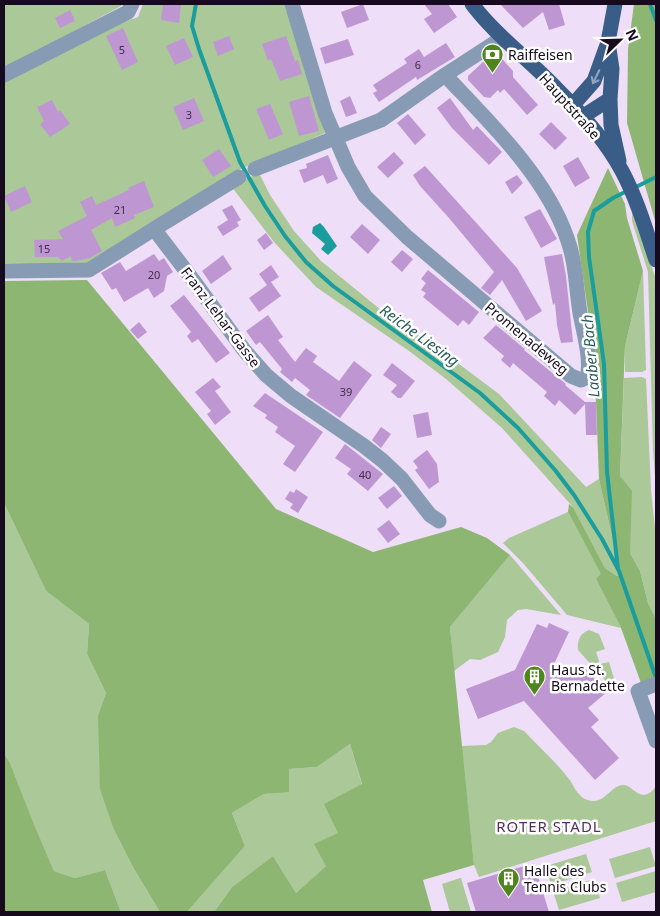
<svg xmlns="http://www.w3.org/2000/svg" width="660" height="916" viewBox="0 0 660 916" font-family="'Noto Sans',sans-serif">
  <rect width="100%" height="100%" fill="#efdef7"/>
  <path fill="#aac898" d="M4,4H122L121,6L4,69Z
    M143,4H284L309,75L325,133L236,171L86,265L4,263V80L108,27L138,17Z
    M259,173L270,195L294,231L321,261L381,310L443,352L499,394L586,487L599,479L618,563L622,576H617L605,568L573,507L502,428L446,379L409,351L316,287L274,242L231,186Z
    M632,212L656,279V489L653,451L648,272L632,221Z
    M643,271L646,370L642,372H625V346Z
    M642,377L646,379L651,490L656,538V619L648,603L640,571L630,553V537L620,476L624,378Z
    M4,503L46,591L89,624L87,654L106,693L98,715L114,830L134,869L160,912H121L105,870L75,878L54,871L35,828L10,763L4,753Z
    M568,512L602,575L596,579L621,628L567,615L523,563L503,543L509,538Z
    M510,555L561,615L526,609L518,610L507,620L505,637L498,652L480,660L470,659L454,671L450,627Z
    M589,630L599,634L605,649L596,652L600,664L609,662L616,685L613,689L578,650C577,641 580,633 589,630Z
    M514,727L524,731C539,747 556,762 569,779C573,784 575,791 580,795C583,799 589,801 594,801C607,800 613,784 624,785C634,786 642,806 656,786V821L479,877L474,865L461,746L486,745L491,742L498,733Z
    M350,744L362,785L338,833L326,866L296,893L273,856L232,887L214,912H187L245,846L232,813L264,794L288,791L289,769L317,767Z
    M650,847L656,866L615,878L609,859Z
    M586,854L592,872L551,885L546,866Z
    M656,871V892L622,902L616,883Z
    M460,878H461L471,912H450L442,884Z
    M594,879L600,898L559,910L553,891Z"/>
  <path fill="#8db672" d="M634,4H656V224L627,123L628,49Z
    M608,168L625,204L627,218L643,271L625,346L620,476L632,491L630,553L640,571L648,603L656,619V678L641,683L621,628L596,579L601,574L568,512L569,504L573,507L605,568L617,576H622L618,563L599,479L596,402L588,312L577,235Z
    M87,280L276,509L373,552L461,527L487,538L510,555L450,627L474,865L423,880L432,912H214L232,887L273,856L296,893L326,866L314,844L338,833L324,804L362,784L350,744L317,767L289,769V792L264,794L232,813L245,846L187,912H160L134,869L114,830L100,789L98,715L106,693L87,654L89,624L46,591L4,503V281Z
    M4,753L10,763L35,827L54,871L75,878L105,870L121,912H4Z"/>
  <path fill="#1a9d9c" d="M320,223L324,227L337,246L328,255L321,249L325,244L312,233L313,227Z"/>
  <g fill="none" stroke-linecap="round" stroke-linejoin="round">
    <path stroke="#1a9d9c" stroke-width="4" d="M196,4L192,26L199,49L240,162L265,206L285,236L306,262L333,286L480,393L518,428L555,470L574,495L602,539L619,571L656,678
      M650,4L656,20
      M634,188L656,177
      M618,569L607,472L604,364L589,257L588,232L594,211L613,198L627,191"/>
  </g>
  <path fill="#be97d2" d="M163,4H181L179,23L161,20Z
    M363,4L369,20L347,28L341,12Z
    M424,4H448L457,17L434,33L424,19L432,14Z
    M500,4H559L565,25L549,30L543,12L523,28Z
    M70,10L75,21L60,28L55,18Z
    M123,28L138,62L122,70L106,36Z
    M229,36L234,49L218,56L213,42Z
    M286,36L295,61L298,60L302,74L280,81L271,59L268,61L262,44Z
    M184,38L193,57L175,65L166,46Z
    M348,39L354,55L325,64L320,48Z
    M446,43L455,57L417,80L416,77L379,102L373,93L377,91L373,85L407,63L404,59L419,49L424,57Z
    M497,53L513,71V77L538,105L527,115L504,89L500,93L498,90L490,98L484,97L468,80V76L484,61Z
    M309,96L319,131L299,136L289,102Z
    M350,96L357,113L346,117L340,101Z
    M194,98L204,121L183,130L173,107Z
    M450,98L473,130L477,126L502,152L489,165L452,128L437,108Z
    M52,100L58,112L60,110L70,124L50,137L40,124L44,121L37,107Z
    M270,104L283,134L269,140L256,109Z
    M408,114L426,135L415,145L397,123Z
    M551,122L567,138L555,150L539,134Z
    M219,149L231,166L213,177L202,160Z
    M394,152L404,163L388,178L377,167Z
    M328,155L338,179L327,184L323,175L304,183L299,170L307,168L306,164Z
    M578,157L590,178L575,187L563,166Z
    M425,166L517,268L542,311L526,321L502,280L490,295L481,288L494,272L449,218L420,186L413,175Z
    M517,175L523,183L512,194L505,182Z
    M144,181L154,207L134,215L135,218L115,227L112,218L91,230L102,251L90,258L76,261H72L71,256L62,261L58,257H35L34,240L63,239L58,231L87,216L80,202L92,196L96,205L129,190L128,188Z
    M25,186L32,202L11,212L4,196Z
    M232,205L241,220L237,222L239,226L223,236L217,227L228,220L222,210Z
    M540,209L557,239L541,248L524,217Z
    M362,224L380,240L368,254L350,237Z
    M266,233L273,243L264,250L257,240Z
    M402,250L413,259L402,272L391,262Z
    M154,254L159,261L164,258L173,272L167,276L164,291L154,298L148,288L124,302L116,288L112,290L101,273L120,262L126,271Z
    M562,254L566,276L573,342L561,343L557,325L555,303L553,305L544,257Z
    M223,255L232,269L211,284L202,271Z
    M271,265L279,277L271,282L281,296L259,312L249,298L267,285L259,274Z
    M428,270L479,312L469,325L463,320L458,326L423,297L426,293L421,290L426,283L421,279Z
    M184,295L230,353L216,363L198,339L192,343L187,336L191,332L170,306Z
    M268,315L283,337L278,340L295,362L306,348L317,356L313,362L339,381L354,361L372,375L340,418L306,395L310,390L295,378L292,382L280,372L282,369L260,342L256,345L246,331Z
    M139,322L147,332L138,339L130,330Z
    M496,325L525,349L524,350L566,384L565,385L585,402H596L597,435H586L585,404L575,415L559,400L555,406L544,396L547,392L513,363L510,368L501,360L504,356L483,338Z
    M392,363L415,381L401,398H398L391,392L397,385L383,375Z
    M213,378L221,387L215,391L231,412L215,425L207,414L211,411L195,392Z
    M265,393L323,432L295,472L283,464L295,446L275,432L278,427L265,418L267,415L253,406Z
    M428,412L432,435L417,438L413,415Z
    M381,427L391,434L381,448L372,440Z
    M345,444L383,474L368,491L347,474L351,469L335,458Z
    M427,450L437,464L439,482L429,489L415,470L418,468L413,461Z
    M394,486L402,496L387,509L378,498Z
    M296,489L308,497L298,513L290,508L293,504L285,499L290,491L294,493Z
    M389,520L400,534L388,543L377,529Z
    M549,623L569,632L554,664L574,674L583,666L607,692L588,708L599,720L591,727L619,758L595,780L524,701L478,719L466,689L515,670L537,624L547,628Z
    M534,863L549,912H476L467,883Z"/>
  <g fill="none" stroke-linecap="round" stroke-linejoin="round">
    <path stroke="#889bb4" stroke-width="15" d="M292,4L325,113L348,167L365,196L407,237L571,376L581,380L587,377C592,361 583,330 580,313C576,288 576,262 567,238C546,176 489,122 445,75
      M4,75L128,12L132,4
      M255,169L381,120L445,75L502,38
      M154,229L239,177
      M4,271L89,270L154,229L193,280L244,350L266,375L291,396L364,446L383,461L402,479L430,515L439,521
      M656,684L638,691L656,741"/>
    <path stroke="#3a5d88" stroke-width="15" d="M472,4C497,37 530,60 558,90C581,113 607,143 622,171C637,199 646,230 656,260
      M615,4L608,42L612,69L610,99L611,125L619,161
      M572,106L594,81L607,45
      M582,117L610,99"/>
  </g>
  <defs><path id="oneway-shaft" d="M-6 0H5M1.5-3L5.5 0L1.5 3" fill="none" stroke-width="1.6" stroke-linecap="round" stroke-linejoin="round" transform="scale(1.25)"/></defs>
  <use stroke="#93a6be" href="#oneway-shaft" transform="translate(596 77) rotate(116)"/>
  <defs>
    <symbol id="bank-pin" viewBox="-11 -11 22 30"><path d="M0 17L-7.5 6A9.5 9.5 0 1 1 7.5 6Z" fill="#4f851f" stroke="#fff"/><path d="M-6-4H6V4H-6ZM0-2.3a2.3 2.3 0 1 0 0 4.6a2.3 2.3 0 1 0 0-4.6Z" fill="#fff"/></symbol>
    <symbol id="building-pin" viewBox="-11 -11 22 30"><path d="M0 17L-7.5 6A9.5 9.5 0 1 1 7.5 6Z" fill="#4f851f" stroke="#fff"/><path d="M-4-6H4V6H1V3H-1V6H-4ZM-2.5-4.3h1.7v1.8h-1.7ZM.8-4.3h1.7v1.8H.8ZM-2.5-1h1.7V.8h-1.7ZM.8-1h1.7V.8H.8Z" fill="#fff"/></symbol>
  </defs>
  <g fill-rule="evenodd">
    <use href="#bank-pin" x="480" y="42" width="25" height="34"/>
    <use href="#building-pin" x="522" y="664" width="25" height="34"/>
    <use href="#building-pin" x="496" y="866" width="25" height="34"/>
  </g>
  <g text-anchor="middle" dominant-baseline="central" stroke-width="5" stroke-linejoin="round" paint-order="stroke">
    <g font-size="11" fill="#412c4b">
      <text x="122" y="49">5</text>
      <text x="418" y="64">6</text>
      <text x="189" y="114">3</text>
      <text x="120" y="209">21</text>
      <text x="44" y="248">15</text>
      <text x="154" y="274">20</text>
      <text x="346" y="391">39</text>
      <text x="365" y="474">40</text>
    </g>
    <g font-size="14" fill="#17091e" stroke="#fff" text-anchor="start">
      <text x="508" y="54">Raiffeisen</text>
      <text x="551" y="669">Haus St.<tspan x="551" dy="16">Bernadette</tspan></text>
      <text x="524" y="870">Halle des<tspan x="524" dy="16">Tennis Clubs</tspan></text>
    </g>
    <g font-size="14" fill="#17091e" stroke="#fff">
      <text transform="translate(570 106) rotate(48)">Hauptstraße</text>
      <text transform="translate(221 317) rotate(53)">Franz Lehar-Gasse</text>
      <text transform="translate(527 338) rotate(40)">Promenadeweg</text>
    </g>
    <g font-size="15" font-style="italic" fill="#2a5c5b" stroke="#fff">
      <text transform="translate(420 335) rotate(36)">Reiche Liesing</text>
      <text transform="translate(590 356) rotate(-95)">Laaber Bach</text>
    </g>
    <g font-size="15" letter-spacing="1" fill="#533064" stroke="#fff">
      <text x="549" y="826">ROTER STADL</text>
    </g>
  </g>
  <rect width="660" height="916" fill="none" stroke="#17091e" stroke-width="10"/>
  <g transform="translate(620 40) rotate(67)" stroke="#ffffff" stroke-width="4" paint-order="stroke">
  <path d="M0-4L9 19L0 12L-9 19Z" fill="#17091e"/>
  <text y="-8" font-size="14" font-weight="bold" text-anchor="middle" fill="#17091e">N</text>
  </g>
</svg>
